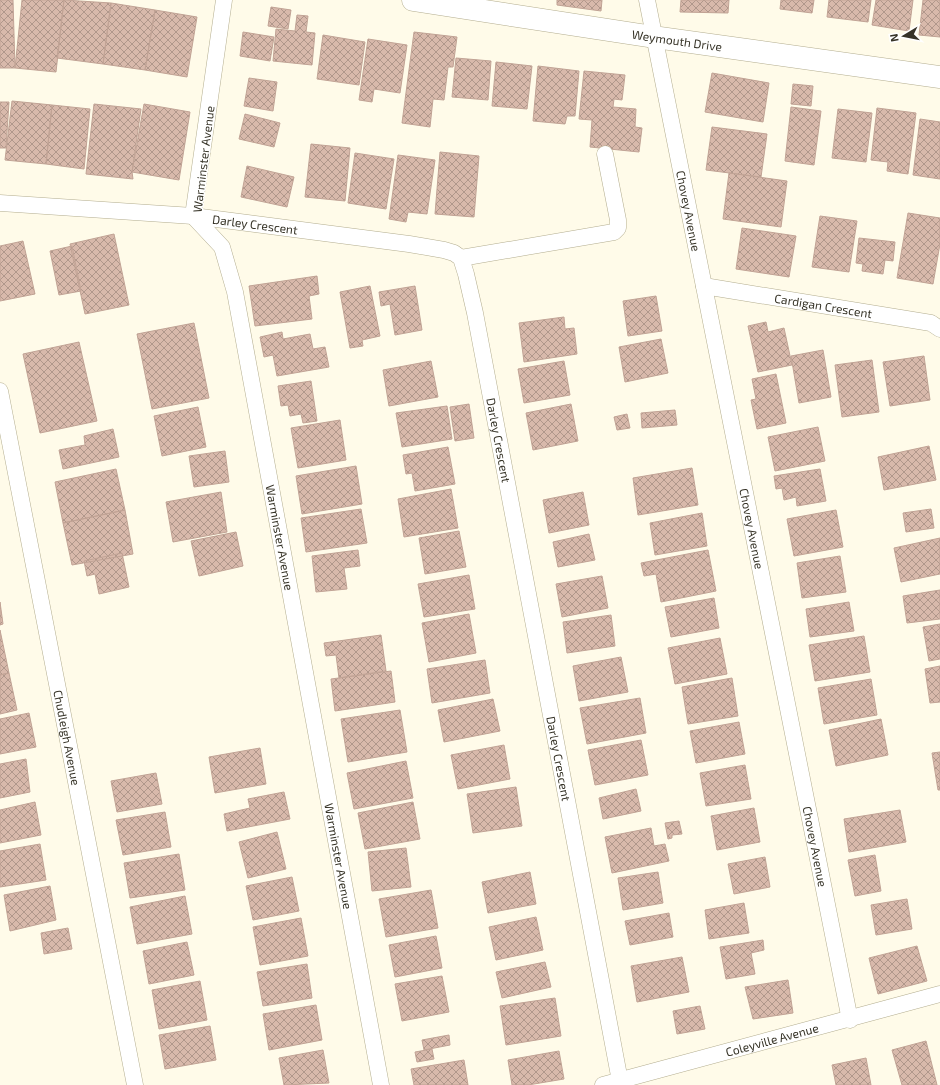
<svg xmlns="http://www.w3.org/2000/svg" width="940" height="1085" viewBox="0 0 940 1085" font-family="'Exo 2',sans-serif">
  <defs>
    <pattern id="building-cross-hatch" width="8" height="8" patternUnits="userSpaceOnUse"><rect width="8" height="8" fill="#d8b9ab"/><path d="M0 0l8 8M0 8l8-8" fill="none" stroke="#b0978b"/></pattern>
  </defs>
  <rect width="100%" height="100%" fill="#fffbe9"/>
  <path fill="url(#building-cross-hatch)" stroke="#c1a395" d="M0,0H13L15,68H0Z
    M22,0H64L56,72L15,68Z
    M64,0L111,3L103,64L57,58Z
    M557,0H602L601,11L557,5Z
    M681,0H729L728,13L680,12Z
    M781,0H814L812,13L780,9Z
    M829,0H871L868,22L827,17Z
    M876,0H913L909,31L872,25Z
    M923,0H940V37L919,35Z
    M111,3L155,10L145,70L103,64Z
    M271,7L291,10L288,29L268,26Z
    M155,10L197,17L187,77L145,70Z
    M297,15L308,16L306,32L315,33L312,65L273,61L276,29L295,31Z
    M243,32L274,37L270,61L240,56Z
    M414,32L457,37L453,67H448L444,100L433,99L430,127L402,123Z
    M323,35L365,42L359,85L317,79Z
    M368,39L407,45L400,93L374,89L372,102L359,100Z
    M456,58L491,61L488,100L452,97Z
    M496,62L532,66L527,109L492,106Z
    M538,66L579,71L575,116H567L565,124L533,121Z
    M584,71L625,75L622,100L614,99L613,107L636,109L635,127L642,128L639,152L590,147L592,120L579,119Z
    M712,73L769,83L763,122L705,112Z
    M249,78L277,82L273,111L244,106Z
    M793,84L813,86L811,106L791,104Z
    M12,101L52,105L46,164L5,160Z
    M0,102H9L6,148H0Z
    M94,104L141,109L132,172L133,179L86,174Z
    M144,104L190,112L179,180L132,172Z
    M52,105L90,109L84,169L46,164Z
    M791,107L821,111L814,165L785,161Z
    M877,108L916,113L908,174L887,171L888,162L871,160Z
    M838,109L872,113L866,162L832,158Z
    M245,114L280,123L274,147L239,139Z
    M920,119L940,122V179L913,175Z
    M712,127L767,134L761,177L706,170Z
    M311,144L350,148L345,201L305,197Z
    M440,152L479,156L474,217L435,214Z
    M355,153L394,159L386,209L348,203Z
    M398,155L435,160L427,214L408,212L406,222L389,219Z
    M247,166L294,177L287,207L241,197Z
    M729,173L787,181L781,227L723,219Z
    M908,213L940,218V244L933,284L897,278Z
    M820,216L857,221L849,272L812,267Z
    M742,228L796,236L789,277L736,269Z
    M114,234L129,305L85,314L70,244Z
    M859,238L895,242L893,261L885,260L883,274L862,271L863,264L856,263Z
    M23,241L35,294L0,301V246Z
    M72,246L81,291L59,295L50,251Z
    M317,276L319,294L309,296L312,319L255,326L249,286Z
    M370,286L380,336L362,340L363,346L350,348L340,292Z
    M415,286L422,330L395,335L390,304L381,306L379,292Z
    M656,296L662,331L628,336L623,301Z
    M564,317L565,329L574,328L577,354L524,362L519,323Z
    M766,322L768,332L784,328L792,365L758,372L748,326Z
    M194,323L209,398L152,409L137,334Z
    M282,332L283,339L310,334L313,349L325,347L329,367L277,376L273,355L264,357L260,337Z
    M661,339L668,373L625,382L619,347Z
    M79,342L97,421L40,433L23,354Z
    M823,350L831,397L799,403L791,356Z
    M924,356L930,400L890,406L883,362Z
    M872,360L879,412L842,417L835,365Z
    M431,361L438,397L389,406L383,370Z
    M564,361L570,395L524,403L518,369Z
    M776,374L786,423L757,429L751,400L756,399L752,379Z
    M311,381L317,421L303,423L301,414L290,416L288,405L281,406L278,386Z
    M469,404L474,438L455,441L450,407Z
    M571,404L578,441L533,450L526,413Z
    M447,406L452,439L402,447L396,413Z
    M198,407L206,447L162,456L154,416Z
    M675,410L677,425L642,428L641,413Z
    M627,414L630,428L617,430L614,417Z
    M340,420L346,460L298,468L291,428Z
    M818,427L825,461L775,471L768,437Z
    M113,429L119,457L63,469L59,450L85,445L84,436Z
    M929,446L936,480L884,490L878,457Z
    M448,447L455,484L415,491L412,473L406,474L403,455Z
    M225,451L229,482L194,487L189,456Z
    M356,466L362,504L302,514L296,476Z
    M692,468L698,505L638,515L633,478Z
    M116,469L125,510L63,523L55,482Z
    M820,469L826,501L797,506L796,497L784,500L782,488L776,489L774,476Z
    M451,489L458,528L404,537L398,499Z
    M221,492L227,532L173,542L166,502Z
    M583,492L589,525L549,533L543,500Z
    M361,509L367,543L306,552L301,518Z
    M931,509L934,528L906,532L903,513Z
    M125,510L133,554L72,565L63,523Z
    M836,510L843,547L794,556L787,519Z
    M702,513L707,546L655,555L650,523Z
    M459,531L466,567L425,574L419,538Z
    M236,532L243,566L199,576L191,541Z
    M589,534L595,560L558,567L553,542Z
    M940,538V574L901,582L894,548Z
    M358,550L360,566L344,568L347,589L316,592L312,556Z
    M708,550L716,591L661,602L656,574L644,576L641,563Z
    M122,553L129,587L99,594L95,574L87,576L84,561Z
    M840,556L846,592L802,598L797,563Z
    M469,575L475,609L424,617L418,584Z
    M602,576L608,608L562,617L556,584Z
    M940,590V619L907,623L903,596Z
    M714,598L719,628L671,637L665,607Z
    M0,602L3,624L0,625Z
    M849,602L854,631L810,637L806,609Z
    M469,614L476,653L429,662L422,623Z
    M611,615L615,646L567,653L563,622Z
    M940,624V659L929,661L923,627Z
    M0,630L9,673L0,675Z
    M381,635L386,671L339,678L336,655L326,656L324,643Z
    M864,636L870,672L815,681L809,645Z
    M720,638L727,674L675,684L668,648Z
    M621,657L628,692L579,701L573,666Z
    M485,660L490,693L432,703L427,669Z
    M940,666V702L930,703L925,669Z
    M391,671L395,702L335,711L331,679Z
    M9,673L17,710L0,714V675Z
    M732,678L738,716L688,724L682,687Z
    M871,679L877,715L824,724L818,688Z
    M640,698L646,733L587,744L580,708Z
    M493,699L500,731L444,742L438,710Z
    M400,710L407,752L348,762L341,719Z
    M29,713L36,747L0,754V719Z
    M881,719L888,755L836,766L829,730Z
    M739,722L745,754L696,763L690,731Z
    M641,740L648,775L595,785L588,750Z
    M504,745L510,779L458,789L451,755Z
    M260,748L266,784L215,793L209,757Z
    M940,752V790H938L932,753Z
    M26,759L30,792L0,798V764Z
    M406,761L413,798L354,809L347,773Z
    M745,765L751,799L706,806L700,773Z
    M156,773L162,804L117,812L111,781Z
    M516,787L522,826L473,833L467,794Z
    M636,789L641,811L603,819L599,798Z
    M284,792L290,819L227,831L224,814L250,808L248,799Z
    M35,802L41,835L0,843V810Z
    M413,802L420,839L365,849L358,813Z
    M754,808L760,842L717,850L711,816Z
    M900,810L906,842L849,852L844,819Z
    M165,812L171,847L123,855L116,820Z
    M679,821L682,834L672,835V838L668,839L665,823Z
    M651,828L654,846L665,844L669,861L612,873L605,837Z
    M277,832L286,869L248,878L239,842Z
    M40,844L46,880L0,887V851Z
    M406,848L411,887L372,891L368,852Z
    M179,854L185,890L130,898L124,863Z
    M875,855L881,891L855,896L848,860Z
    M765,857L770,887L734,894L728,864Z
    M530,872L536,904L488,913L482,882Z
    M658,872L663,903L623,910L618,878Z
    M292,877L299,911L253,920L246,886Z
    M50,886L56,920L10,931L4,895Z
    M431,890L438,928L386,937L379,899Z
    M185,896L192,934L137,944L130,907Z
    M907,899L912,929L876,935L871,905Z
    M744,903L749,933L709,939L705,910Z
    M669,913L673,937L630,945L625,921Z
    M536,917L543,950L496,960L489,927Z
    M301,918L308,956L260,965L253,927Z
    M68,928L72,949L44,954L41,933Z
    M436,936L442,968L395,977L389,945Z
    M763,940L764,950L751,953L755,974L726,979L720,947Z
    M187,942L194,975L149,984L143,951Z
    M917,946L927,981L878,994L869,958Z
    M682,957L689,992L637,1002L631,966Z
    M545,962L551,987L502,998L496,972Z
    M307,964L312,998L263,1006L257,972Z
    M442,976L449,1012L402,1021L395,984Z
    M788,980L793,1013L753,1019L745,987Z
    M200,981L207,1020L159,1029L152,990Z
    M555,998L561,1036L506,1045L500,1006Z
    M316,1005L322,1040L269,1050L263,1014Z
    M700,1006L705,1029L677,1034L673,1011Z
    M210,1026L216,1060L165,1069L159,1035Z
    M449,1035L450,1045L424,1050L422,1040Z
    M926,1041L937,1085H902L892,1050Z
    M432,1049L434,1059L417,1062L415,1052Z
    M323,1050L329,1083L284,1085L279,1058Z
    M559,1051L564,1079L528,1085H512L508,1060Z
    M866,1058L871,1085H836L832,1065Z
    M464,1060L468,1085H414L411,1069Z"/>
  <g fill="none" stroke-linecap="round" stroke-linejoin="round">
    <defs>
      <g id="street">
        <path id="s1" d="M224,0L193,216L222,247L235,292L381,1085"/>
        <path id="s2" d="M647,0L850,1020"/>
        <path id="s3" d="M0,203L193,216L409,244L444,250L454,253L461,258L466,274L475,313L620,1081"/>
        <path d="M461,258L614,232L618,228V220L605,154"/>
        <path id="s4" d="M704,286L931,323L940,329"/>
        <path id="s5" d="M0,391L135,1085"/>
        <path id="s6" d="M603,1085L940,994"/>
      </g>
      <g id="secondary">
        <path id="s7" d="M413,0L654,37L940,77"/>
      </g>
    </defs>
    <use href="#street" stroke="#b3ad8f" stroke-width="17"/>
    <use href="#secondary" stroke="#b3ad8f" stroke-width="23"/>
    <use href="#street" stroke="#fff" stroke-width="16"/>
    <use href="#secondary" stroke="#fff" stroke-width="22"/>
  </g>
  <g text-anchor="middle" dominant-baseline="central" stroke-width="3" stroke-linejoin="round" paint-order="stroke">
    <g font-size="12" fill="#363327" stroke="#fff">
      <text stroke="none"><textPath href="#s7" startOffset="267">Weymouth Drive</textPath></text>
      <text transform="translate(203 159) rotate(-83)">Warminster Avenue</text>
      <text stroke="none"><textPath href="#s2" startOffset="215">Chovey Avenue</textPath></text>
      <text stroke="none"><textPath href="#s3" startOffset="256">Darley Crescent</textPath></text>
      <text stroke="none"><textPath href="#s4" startOffset="121">Cardigan Crescent</textPath></text>
      <text stroke="none"><textPath href="#s3" startOffset="652">Darley Crescent</textPath></text>
      <text stroke="none"><textPath href="#s2" startOffset="539">Chovey Avenue</textPath></text>
      <text stroke="none"><textPath href="#s1" startOffset="557">Warminster Avenue</textPath></text>
      <text stroke="none"><textPath href="#s5" startOffset="353">Chudleigh Avenue</textPath></text>
      <text stroke="none"><textPath href="#s3" startOffset="976">Darley Crescent</textPath></text>
      <text stroke="none"><textPath href="#s2" startOffset="863">Chovey Avenue</textPath></text>
      <text stroke="none"><textPath href="#s1" startOffset="881">Warminster Avenue</textPath></text>
      <text stroke="none"><textPath href="#s6" startOffset="175">Coleyville Avenue</textPath></text>
    </g>
  </g>
  <g transform="translate(904 36) rotate(260)" stroke="#ffffff" stroke-width="3" paint-order="stroke">
  <path d="M0-3L7 15L0 10L-7 15Z" fill="#363327"/>
  <text y="-6" font-size="11" font-weight="bold" text-anchor="middle" fill="#363327">N</text>
  </g>
</svg>
